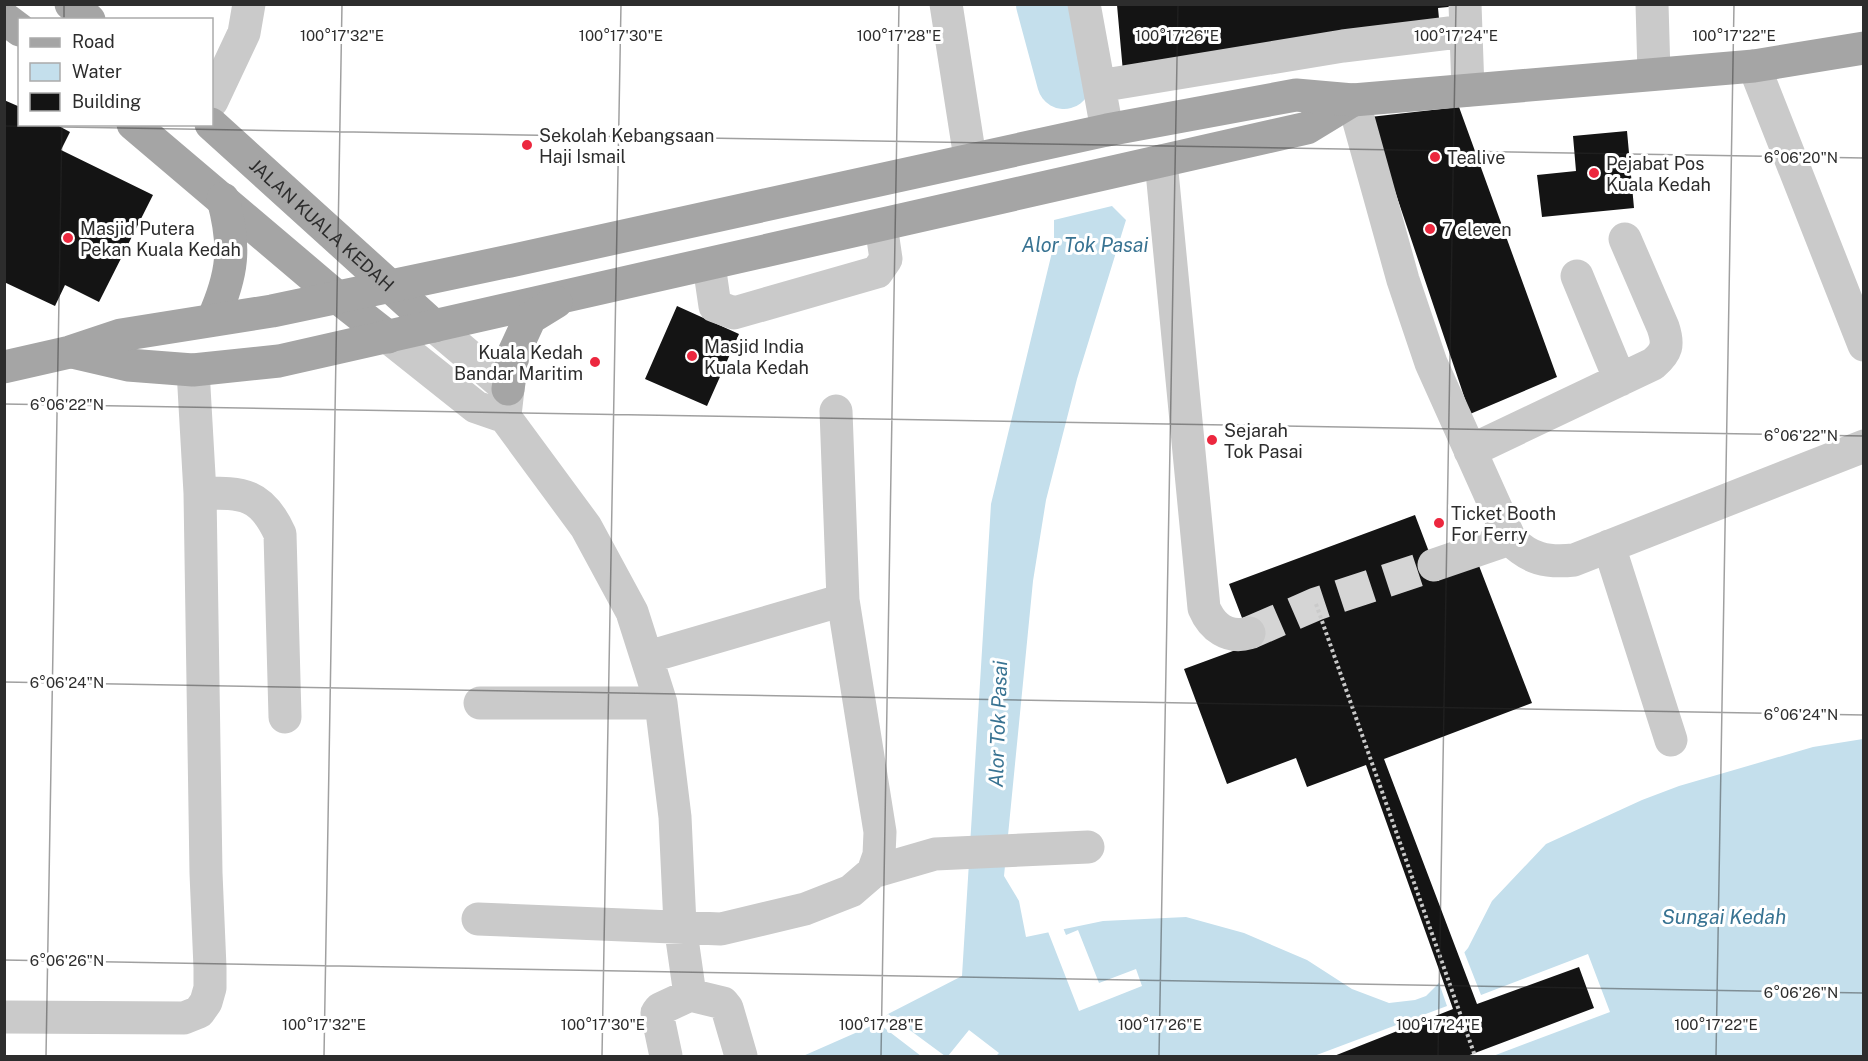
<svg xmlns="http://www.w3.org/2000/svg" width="1868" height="1061" viewBox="0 0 1868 1061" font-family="'Public Sans',sans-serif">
  <rect width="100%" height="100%" fill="#fff"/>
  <path fill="#c4dfec" d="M1112,206L1126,220L1077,379L1046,500L1033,581L1004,876L1019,901L1026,937L1103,921L1186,917L1244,933L1307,960L1352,989L1389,1003L1415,1000L1426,996L1437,985L1468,948L1492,901L1546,844L1642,800L1679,786L1813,747L1863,739V1056H803L878,1023L888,1014L962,976L991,504L1054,244V220Z"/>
  <path fill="#fff" d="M1062,925L1066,935L1078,930L1099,983L1136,969L1142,986L1079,1011L1047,929Z
    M1463,949L1481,995L1588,954L1610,1012L1493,1056H1314L1447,1006L1438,980Z
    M888,1014L945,1056H921L878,1023Z
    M969,1030L999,1053L996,1056H948Z"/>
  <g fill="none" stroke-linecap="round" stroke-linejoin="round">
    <path stroke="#c4dfec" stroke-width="54" d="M1043,4L1064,82"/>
  </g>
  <path fill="#141414" d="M1117,5H1458V6L1438,8L1440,29L1123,72Z
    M4,100L20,107V124H55L70,132L61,150L153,195L99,302L65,285L55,306L4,282Z
    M1459,107L1557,377L1470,414L1370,117Z
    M1627,131L1634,208L1542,217L1537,175L1576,171L1573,136Z
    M677,306L739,334L707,406L645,379Z
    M1415,515L1437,573L1476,558L1532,703L1384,759L1477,1004L1579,967L1594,1008L1467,1056H1334L1453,1009L1366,765L1307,787L1296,758L1227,784L1184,669L1252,644L1229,584Z"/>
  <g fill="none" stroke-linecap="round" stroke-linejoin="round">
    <path stroke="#d5d5d5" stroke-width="33" stroke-dasharray="33 16" stroke-linecap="butt" d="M1249,633L1316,604L1434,565"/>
    <path stroke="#cacaca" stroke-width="4" stroke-dasharray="3 3" stroke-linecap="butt" d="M1316,604L1475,1056"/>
    <path stroke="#cacaca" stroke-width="33" d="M946,4L970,158
      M1084,4L1099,86
      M1465,4L1468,90
      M1652,4L1654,74
      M1754,66L1864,345
      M1353,100L1403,280L1431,363L1510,539C1529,559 1547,563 1574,560L1864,446
      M212,101L244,33L249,4
      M1107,130L1099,86L1343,46L1466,31
      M1161,161L1204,608C1212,627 1228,639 1249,633
      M709,265L715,306L734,313L877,272L886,259L881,225
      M1577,276L1620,380
      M434,326L508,389L505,415
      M388,337L476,407L505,417L586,527L632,612L661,703L675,817L680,925L690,995
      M1470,451L1653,364C1667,352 1669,345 1663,327L1625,239
      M200,493C242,493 261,492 280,534L285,717
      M1609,546L1671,740
      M1434,565L1510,539
      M648,657L843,600
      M480,703H661
      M873,872L935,854L1088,847
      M478,919L721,929L805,909L851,891L873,872L879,855L880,832L843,600L836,411
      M4,1017L184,1018L199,1012L206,1002L210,988V968L206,873L200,493L193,370
      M666,1056L657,1013L660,1009L690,995L723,1003L727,1008L741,1056"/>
    <g stroke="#a5a5a5" stroke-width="33">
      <path d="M71,4L89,20"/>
      <path d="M4,18L20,30"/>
      <path d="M133,124L337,297L388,337"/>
      <path id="s1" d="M211,124L434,326"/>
      <path d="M213,319C233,274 236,247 223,199"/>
      <path d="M72,352L128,365L193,370L279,361L1307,128L1353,100"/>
      <path d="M4,367L70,352L121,335L272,311L510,261L1107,130L1296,95L1353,100L1754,66L1864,48"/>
      <path d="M508,389L513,355L530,318L556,302"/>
    </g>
  </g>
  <path fill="none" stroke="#2d2d2d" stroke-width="1.5" stroke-opacity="0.45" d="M64,20V4M4,126L1864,158M4,404L1864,436M4,682L1864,715M4,960L1864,993M46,1056L62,124M324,1056L342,4M602,1056L621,4M881,1056L899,4M1159,1056L1178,4M1438,1056L1456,4M1716,1056L1734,4"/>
  <g fill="#ec273e" stroke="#fff" stroke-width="2">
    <circle cx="527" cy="145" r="6"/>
    <circle cx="1435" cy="157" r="6"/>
    <circle cx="1594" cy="173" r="6"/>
    <circle cx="1430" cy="229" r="6"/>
    <circle cx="68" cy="238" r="6"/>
    <circle cx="692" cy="356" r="6"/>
    <circle cx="595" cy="362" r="6"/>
    <circle cx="1212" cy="440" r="6"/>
    <circle cx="1439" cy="523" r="6"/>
  </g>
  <g text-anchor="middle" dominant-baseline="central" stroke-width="6" stroke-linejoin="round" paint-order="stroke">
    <g font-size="18" fill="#2d2d2d" stroke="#fff" text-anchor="start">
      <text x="539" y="135">Sekolah Kebangsaan<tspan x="539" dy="21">Haji Ismail</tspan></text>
      <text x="1447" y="157">Tealive</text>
      <text x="1606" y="163">Pejabat Pos<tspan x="1606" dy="21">Kuala Kedah</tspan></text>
      <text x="80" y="228">Masjid Putera<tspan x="80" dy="21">Pekan Kuala Kedah</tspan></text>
      <text x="1442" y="229">7 eleven</text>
      <text x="704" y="346">Masjid India<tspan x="704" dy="21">Kuala Kedah</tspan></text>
      <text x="583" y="352" text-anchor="end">Kuala Kedah<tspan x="583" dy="21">Bandar Maritim</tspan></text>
      <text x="1224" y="430">Sejarah<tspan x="1224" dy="21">Tok Pasai</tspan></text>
      <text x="1451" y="513">Ticket Booth<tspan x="1451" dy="21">For Ferry</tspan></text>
    </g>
    <g font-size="18" fill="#2d2d2d" stroke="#fff">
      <text stroke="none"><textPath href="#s1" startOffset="150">JALAN KUALA KEDAH</textPath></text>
    </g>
    <g font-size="20" font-style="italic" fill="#387392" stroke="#fff">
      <text x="1085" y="245">Alor Tok Pasai</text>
      <text transform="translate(998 724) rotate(-88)">Alor Tok Pasai</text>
      <text x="1724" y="917">Sungai Kedah</text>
    </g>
  </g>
  <g font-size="15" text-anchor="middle" fill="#2d2d2d" stroke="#fff" stroke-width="6" stroke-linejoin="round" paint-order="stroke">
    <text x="342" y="41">100°17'32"E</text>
    <text x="621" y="41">100°17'30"E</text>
    <text x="899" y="41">100°17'28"E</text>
    <text x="1177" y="41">100°17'26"E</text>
    <text x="1456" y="41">100°17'24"E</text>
    <text x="1734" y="41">100°17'22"E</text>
    <text x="1801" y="163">6°06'20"N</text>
    <text x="67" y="410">6°06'22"N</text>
    <text x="1801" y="441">6°06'22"N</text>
    <text x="67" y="688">6°06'24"N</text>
    <text x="1801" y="720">6°06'24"N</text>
    <text x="67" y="966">6°06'26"N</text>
    <text x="1801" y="998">6°06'26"N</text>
    <text x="324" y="1030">100°17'32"E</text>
    <text x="603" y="1030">100°17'30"E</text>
    <text x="881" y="1030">100°17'28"E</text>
    <text x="1160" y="1030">100°17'26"E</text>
    <text x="1438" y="1030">100°17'24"E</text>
    <text x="1716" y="1030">100°17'22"E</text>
  </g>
  <rect width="1868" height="1061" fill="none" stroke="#2d2d2d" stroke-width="12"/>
  <rect x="18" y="18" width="195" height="108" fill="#ffffff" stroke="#ababab" stroke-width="1.5"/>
  <rect x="30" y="38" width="30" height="9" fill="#a5a5a5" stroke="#ababab" stroke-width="1.5"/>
  <text x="72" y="48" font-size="18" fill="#2d2d2d">Road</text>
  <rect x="30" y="63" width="30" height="18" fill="#c4dfec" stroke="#ababab" stroke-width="1.5"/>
  <text x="72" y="78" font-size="18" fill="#2d2d2d">Water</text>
  <rect x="30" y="93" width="30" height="18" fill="#141414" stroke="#ababab" stroke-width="1.5"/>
  <text x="72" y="108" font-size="18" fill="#2d2d2d">Building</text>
</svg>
